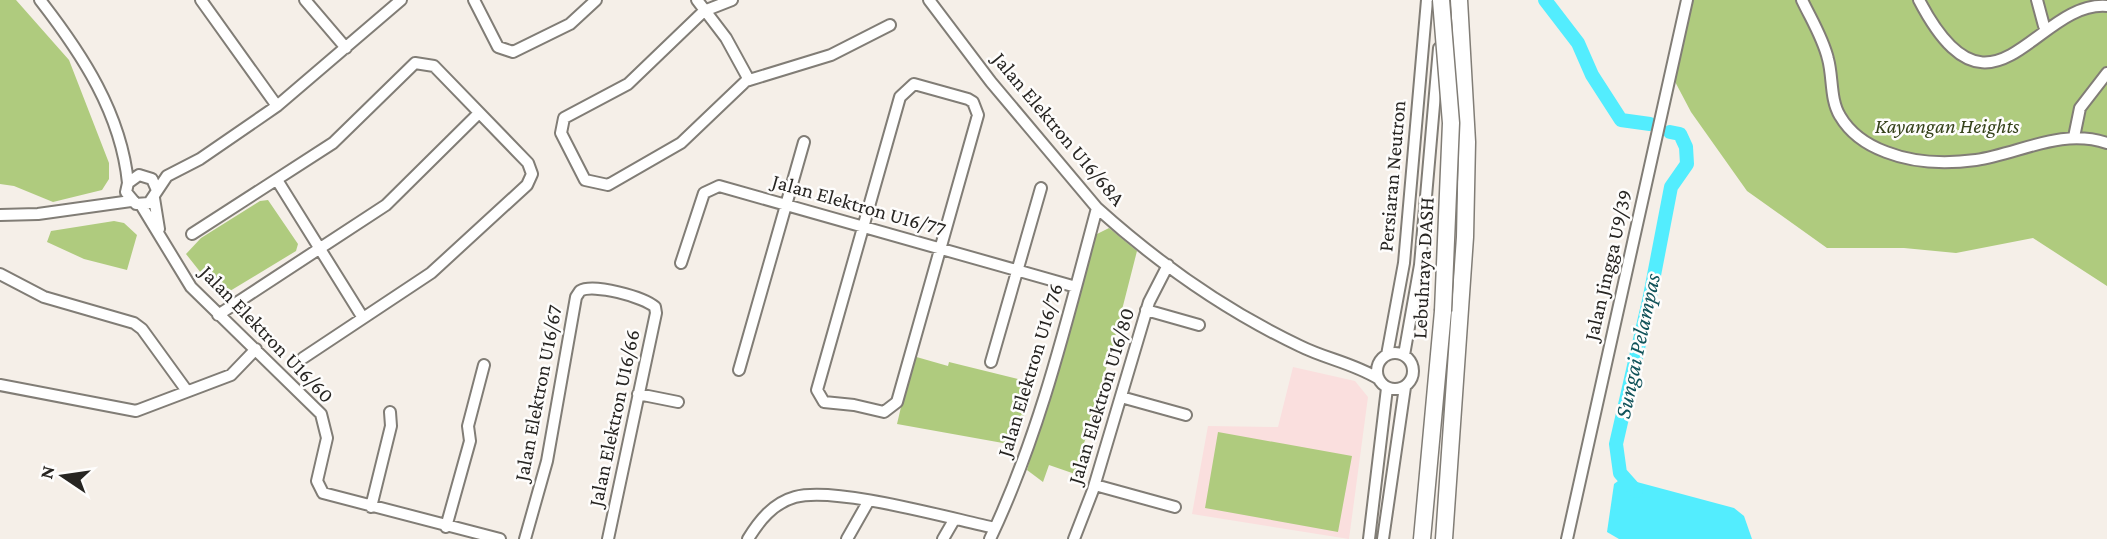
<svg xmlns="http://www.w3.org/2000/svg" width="2107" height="539" viewBox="0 0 2107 539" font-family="'Crimson Pro',serif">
  <rect width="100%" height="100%" fill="#f5efe8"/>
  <path fill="#fadfde" d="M1293,367L1355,381L1368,397L1349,539L1192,514L1208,426L1278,427Z"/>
  <path fill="#afcb7e" d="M0,0H16L69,60L109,163V179L102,190L53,202L14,186L0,184Z
    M1691,0H2107V286L2033,238L1956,253L1904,248H1827L1747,191L1691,112L1671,74Z
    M268,200L298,244L296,251L220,297L186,254L201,238L260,201Z
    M114,221L124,223L137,235L127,270L84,259L47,242L51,231Z
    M1109,228L1137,251L1113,345L1075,474L1049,465L1043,482L1027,470L1095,235Z
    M913,356L948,366L949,362L1034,383L1014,445L897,424Z
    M1218,432L1352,456L1338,532L1205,508Z"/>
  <path fill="#53edfe" d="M1622,478L1734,508L1744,516L1752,539H1619L1607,532L1614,484Z"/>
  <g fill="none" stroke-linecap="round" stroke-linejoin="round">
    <path stroke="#53edfe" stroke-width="14" d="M1545,0L1578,43L1592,75L1621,120L1650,124
      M1636,491L1620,473L1616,444L1650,296L1671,187L1687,164L1686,147L1680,134L1670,132"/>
    <defs>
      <path id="minor" d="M40,0C82,54 121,113 128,183
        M201,0L277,106
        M305,0L346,48
        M474,0L498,47L513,52L570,24L596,0
        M697,0L726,38L749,80
        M732,0L704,11L628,84L564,118L561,133L585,180L608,185L681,143L746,81L831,55L890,25
        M929,0L991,82L1097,208C1157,262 1226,311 1300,346C1326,359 1353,363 1379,379
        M1802,0C1811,19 1823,38 1828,59C1833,77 1830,100 1840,116C1850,133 1867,145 1886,152C1914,163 1946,164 1976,160C2021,153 2061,128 2107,143
        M1919,0C1992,140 2036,0 2107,6
        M2037,0L2044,26
        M914,84L968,99L973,102L978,115L897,402L884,412L854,405L824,402L817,390L900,97Z
        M2074,137L2080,108L2107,73
        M277,180L363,318
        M156,188L152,179L139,175L128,183L126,192L136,204L149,203L167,176L200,159L277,106L401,0
        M154,198L159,229
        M141,205L191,287L321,414L327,438L317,481L323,493L500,539
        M0,215L38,214L131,201
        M192,234L333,143L415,63L434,66L528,163L532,174L527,185L431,273L303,358
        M681,263L704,193L719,186L1076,287
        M0,274L44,297L134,323L142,329L187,391
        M1146,310L1199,325
        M218,315L386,205L478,114
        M1377 371a18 18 0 1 1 36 0a18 18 0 1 1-36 0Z
        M1387,355L1404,263L1427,0
        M1404,355L1420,265L1439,48
        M991,362L1041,188
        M739,370L804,142
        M0,385L136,411L231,375L256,349
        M638,394L678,402
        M1121,397L1186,415
        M1095,485L1175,507
        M371,507L391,426L390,412
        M446,527L470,441L468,426L484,365
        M525,539L547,461L576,297L580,291C593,283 644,297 655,307L656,313L608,539
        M748,539C759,521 773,503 795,497C836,486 948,518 995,528
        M847,539L868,502
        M943,539L954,520
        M990,539C1040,434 1067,320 1097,208
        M1074,539L1093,490L1149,302L1168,265
        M1369,539L1387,388
        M1383,539L1405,387
        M1567,539L1687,0"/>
      <path id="highway" d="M1422,539L1443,311
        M1444,539L1465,237L1467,142L1459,0"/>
    </defs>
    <use href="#minor" stroke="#817d76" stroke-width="14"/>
    <use href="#highway" stroke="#817d76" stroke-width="19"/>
    <use href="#minor" stroke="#fff" stroke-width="10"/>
    <use href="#highway" stroke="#fff" stroke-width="16"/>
    <defs>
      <path id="highway-bridge" d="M1441,0L1451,123L1443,311"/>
    </defs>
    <use href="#highway-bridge" stroke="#817d76" stroke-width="19" stroke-linecap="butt"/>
    <use href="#highway-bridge" stroke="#fff" stroke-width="16"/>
  </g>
  <g text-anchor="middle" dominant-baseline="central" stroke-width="5" stroke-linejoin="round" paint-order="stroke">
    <g font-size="21" font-style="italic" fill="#35421a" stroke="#fefdfc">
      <text x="1947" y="126">Kayangan Heights</text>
    </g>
    <g font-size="21" fill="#272522" stroke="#fefdfc">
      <text transform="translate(1059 129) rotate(50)">Jalan Elektron U16/68A</text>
      <text transform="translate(1392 176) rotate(-85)">Persiaran Neutron</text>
      <text transform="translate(859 205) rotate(16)">Jalan Elektron U16/77</text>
      <text transform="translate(1608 265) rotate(-77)">Jalan Jingga U9/39</text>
      <text transform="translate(1423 268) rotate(-87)">Lebuhraya DASH</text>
      <text transform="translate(267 334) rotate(46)">Jalan Elektron U16/60</text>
      <text transform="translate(1030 370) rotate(-73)">Jalan Elektron U16/76</text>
      <text transform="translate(538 393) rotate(-79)">Jalan Elektron U16/67</text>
      <text transform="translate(1101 396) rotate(-73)">Jalan Elektron U16/80</text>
      <text transform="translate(614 418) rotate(-78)">Jalan Elektron U16/66</text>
    </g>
    <g font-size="23" font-style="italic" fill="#0e5158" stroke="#fefdfc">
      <text transform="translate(1637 346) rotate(-78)">Sungai Pelampas</text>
    </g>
  </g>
  <g transform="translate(63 476) rotate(283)" stroke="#fefdfc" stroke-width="5" paint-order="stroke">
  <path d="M0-5L12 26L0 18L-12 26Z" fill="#272522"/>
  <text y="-10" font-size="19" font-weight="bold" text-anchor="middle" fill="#272522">N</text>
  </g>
</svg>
